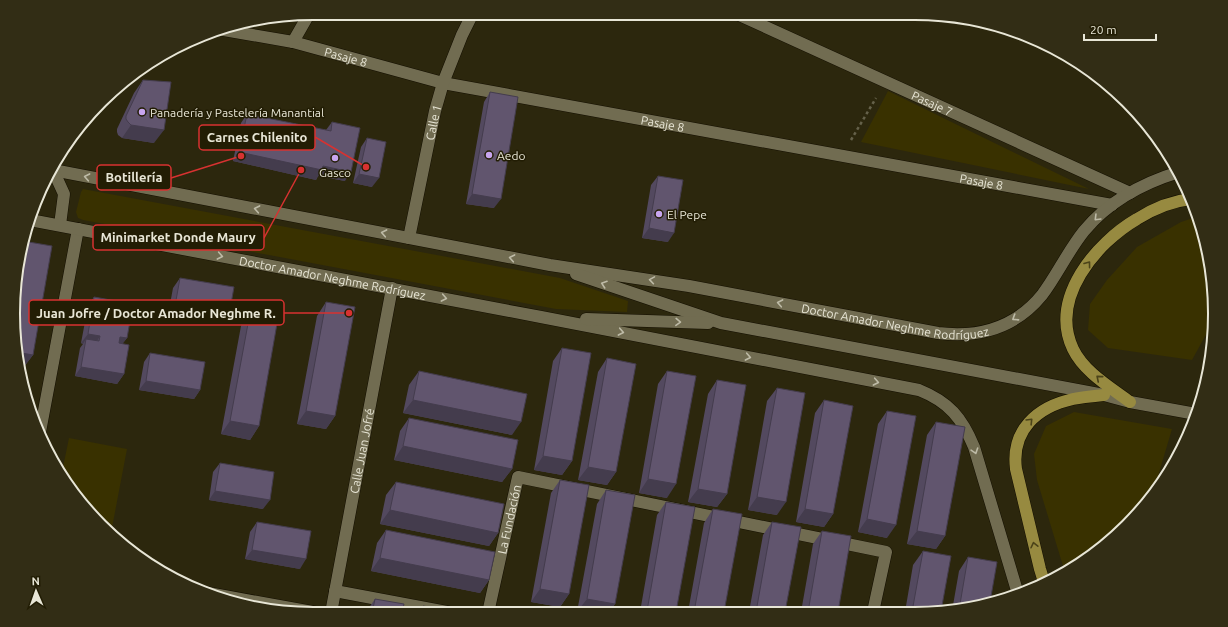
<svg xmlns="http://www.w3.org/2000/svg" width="1228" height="627" viewBox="0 0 1228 627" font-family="Ubuntu,sans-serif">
  <rect width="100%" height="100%" fill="#2c270d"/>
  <path fill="#393100" d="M888,91L1089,189L861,142Z
    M83,189L560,278L628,301L627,312L556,309L83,220L78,218L76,212L81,192Z
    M1199,216L1212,275L1214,320L1192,360L1108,348L1088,330L1090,304L1107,280L1137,247L1181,222Z
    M1074,412L1172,429L1153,493L1141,511L1097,552L1067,569L1063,566L1037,480L1034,454L1046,426Z
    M69,438L127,449L111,533L101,526L62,472Z"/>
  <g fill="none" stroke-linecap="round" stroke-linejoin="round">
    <defs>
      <g id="street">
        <path id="s1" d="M735,13L1130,193"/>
        <path id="s2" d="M218,29L293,42L443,83L1112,205"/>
        <path d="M293,42L309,14"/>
        <path id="s3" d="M409,238L435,111L443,83L462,35L473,13"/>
        <path d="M40,432L78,229"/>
        <path d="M335,591L452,613"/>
        <path d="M208,593L318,613"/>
        <path id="s4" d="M331,613L392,288"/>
        <path id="s5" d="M488,613L518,477L886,552L873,612"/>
      </g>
      <g id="secondary">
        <path id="s6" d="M53,170L550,265L689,286L938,333C979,338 1015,328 1042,295C1057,275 1068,251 1084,231C1108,202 1143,183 1179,172"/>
        <path d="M53,170L64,194L60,225"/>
        <path id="s7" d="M30,220L541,317L919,390C949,402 962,418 974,447L1018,594"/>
        <path d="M576,274L721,323L1104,395L1130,402L1196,414"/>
        <path d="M586,319L708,323"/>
      </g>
      <path id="primary" d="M1130,402C1110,387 1084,372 1073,349C1049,298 1096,243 1137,219C1153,209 1172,201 1191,199
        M1044,582L1040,569L1016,469C1011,430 1037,407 1073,399C1083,397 1094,396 1104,395"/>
    </defs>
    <use href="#street" stroke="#140f00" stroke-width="13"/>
    <use href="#secondary" stroke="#140f00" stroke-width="13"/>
    <use href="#primary" stroke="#140f00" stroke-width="13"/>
    <path stroke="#65614a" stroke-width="2.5" stroke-dasharray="3 3" stroke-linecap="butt" d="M851,140L876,98"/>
    <use href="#street" stroke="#716c51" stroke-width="12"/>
    <use href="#secondary" stroke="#716c51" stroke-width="12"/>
    <use href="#primary" stroke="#978a40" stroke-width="12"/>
  </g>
  <path fill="#53495f" d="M143,80L154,143L122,138L118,135L117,132V129L134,93Z
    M490,92L494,208L466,204L484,102Z
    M247,114L326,130L332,122L345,181L318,176L316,180L233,161L241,123Z
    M367,138L372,187L353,183L361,147Z
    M658,176L668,242L642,238L651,185Z
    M23,241L33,355L23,368H20L16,352L14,294L22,243Z
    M180,278L229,315L223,324L168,315L173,288Z
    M94,297L127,338L122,344L124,374L117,384L75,376L80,348L83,344L81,343L88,306Z
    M326,302L335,416L326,429L297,424L317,316Z
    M250,313L259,426L250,440L221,434L241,326Z
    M562,348L572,461L562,475L534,470L553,361Z
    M150,353L200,390L194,399L139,390L144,362Z
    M607,358L616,472L607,485L578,480L598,372Z
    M419,371L512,435L403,413L409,385Z
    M667,371V498L639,493L658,384Z
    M717,380L727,494L717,507L688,502L708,394Z
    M777,388V515L748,510L767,401Z
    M824,400L833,514L824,527L796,522L815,413Z
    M887,411V538L858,532L878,424Z
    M409,418L512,469L502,482L394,460L400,431Z
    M936,422L945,536L936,549L907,544L927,435Z
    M220,463L263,509L209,500L213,472Z
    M560,480L569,594L560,607L531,602L551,493Z
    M396,482L498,533L489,546L380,524L386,495Z
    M606,490L615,604L609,612H577L597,504Z
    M666,502L676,612H640L657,515Z
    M713,509L724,612H688L704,523Z
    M257,522L300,569L245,559L250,532Z
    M772,522L785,612H749L763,535Z
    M386,530L489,580L480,593L371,571L377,543Z
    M822,531L838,612H801L813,544Z
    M923,551L941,611L905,612L913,565Z
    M968,557L990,602L954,611H952L959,571Z
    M375,599L402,613H366V612Z
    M423,606L451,613H418Z"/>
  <path fill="#443c4d" d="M131,125L164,130L154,143L122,138Z
    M239,152L323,166L351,172L345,181L318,176L316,180L233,161Z
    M359,174L379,178L372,187L353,183Z
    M472,194L501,199L494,208L466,204Z
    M649,228L674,233L668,242L642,238Z
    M175,306L229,315L223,324L168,315Z
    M88,334L100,336L94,346L86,339L83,344L81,343Z
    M120,337L127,338L120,347L114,346Z
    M16,352L33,355L23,368H20Z
    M81,367L124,374L117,384L75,376Z
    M146,381L200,390L194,399L139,390Z
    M413,400L521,422L512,435L403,413Z
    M306,411L335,416L326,429L297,424Z
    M230,421L259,426L250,440L221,434Z
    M403,446L512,469L502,482L394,460Z
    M543,456L572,461L562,475L534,470Z
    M588,467L616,472L607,485L578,480Z
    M648,479L676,484L667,498L639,493Z
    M698,489L727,494L717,507L688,502Z
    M215,491L270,500L263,509L209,500Z
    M757,497L786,502L777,515L748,510Z
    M805,509L833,514L824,527L796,522Z
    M390,510L498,533L489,546L380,524Z
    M867,519L896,525L887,538L858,532Z
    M917,531L945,536L936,549L907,544Z
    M252,550L306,559L300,569L245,559Z
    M380,558L489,580L480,593L371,571Z
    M540,589L569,594L560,607L531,602Z
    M587,599L615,604L609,612H577Z"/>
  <path fill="#61556e" stroke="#443c4d" d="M143,80L171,82L164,130L131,125L128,122L126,119V116Z
    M490,92L518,97L501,199L472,194Z
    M247,114L331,131L332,122L360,128L351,172L323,166L322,170L239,152Z
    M367,138L386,142L379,178L359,174Z
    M658,176L683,180L674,233L649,228Z
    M23,241L52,246L33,355L16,352L14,294Z
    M180,278L234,287L229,315L175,306Z
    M94,297L133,304L127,338L120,337L119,343L129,345L124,374L81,367L86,339L99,341L100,336L88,334Z
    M326,302L355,307L335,416L306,411Z
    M250,313L278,318L259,426L230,421Z
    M562,348L591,353L572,461L543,456Z
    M150,353L205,362L200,390L146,381Z
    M607,358L636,364L616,472L588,467Z
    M419,371L527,394L521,422L413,400Z
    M667,371L696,376L676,484L648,479Z
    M717,380L746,385L727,494L698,489Z
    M777,388L805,393L786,502L757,497Z
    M824,400L853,406L833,514L805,509Z
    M887,411L916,416L896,525L867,519Z
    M409,418L518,440L512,469L403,446Z
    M936,422L965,427L945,536L917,531Z
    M220,463L274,472L270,500L215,491Z
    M560,480L589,485L569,594L540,589Z
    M396,482L504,504L498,533L390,510Z
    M606,490L635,495L615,604L587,599Z
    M666,502L695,507L676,612H655L647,611Z
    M713,509L742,514L724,612H694Z
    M257,522L311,531L306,559L252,550Z
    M772,522L801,527L785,612H756Z
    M386,530L495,552L489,580L380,558Z
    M822,531L851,536L838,612H808Z
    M923,551L951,556L941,611L912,612Z
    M968,557L997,562L990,602L959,610Z
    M375,599L404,604L402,613H372Z
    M423,606L451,611V613H422Z"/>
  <defs><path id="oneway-chevron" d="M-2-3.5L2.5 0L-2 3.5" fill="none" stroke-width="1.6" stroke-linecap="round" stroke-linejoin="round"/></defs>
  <g stroke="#bebba7">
    <use href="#oneway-chevron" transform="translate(87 177) rotate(-169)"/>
    <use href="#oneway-chevron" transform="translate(257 209) rotate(-169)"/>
    <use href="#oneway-chevron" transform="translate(1097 218) rotate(135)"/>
    <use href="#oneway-chevron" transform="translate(384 233) rotate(-169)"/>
    <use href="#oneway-chevron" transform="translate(220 256) rotate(11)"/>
    <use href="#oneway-chevron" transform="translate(512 258) rotate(-169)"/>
    <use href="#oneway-chevron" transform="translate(652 280) rotate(-171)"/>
    <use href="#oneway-chevron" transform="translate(604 284) rotate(-161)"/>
    <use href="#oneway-chevron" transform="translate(444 298) rotate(11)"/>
    <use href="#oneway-chevron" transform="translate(780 303) rotate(-169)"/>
    <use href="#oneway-chevron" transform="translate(1015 318) rotate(147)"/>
    <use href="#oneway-chevron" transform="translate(678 322) rotate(2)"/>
    <use href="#oneway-chevron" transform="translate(621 332) rotate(11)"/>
    <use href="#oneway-chevron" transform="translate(748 357) rotate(11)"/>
    <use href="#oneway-chevron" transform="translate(876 382) rotate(11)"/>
    <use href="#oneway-chevron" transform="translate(975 451) rotate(72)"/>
  </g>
  <g stroke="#4b4319">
    <use href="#oneway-chevron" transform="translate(1088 264) rotate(-53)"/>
    <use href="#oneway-chevron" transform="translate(1099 378) rotate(-140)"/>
    <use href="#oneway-chevron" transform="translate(1030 421) rotate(-46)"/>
    <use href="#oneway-chevron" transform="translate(1034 545) rotate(-103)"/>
  </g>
  <g fill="#c8a5ef" stroke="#221d04" stroke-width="1.5">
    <circle cx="142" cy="112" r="4"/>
    <circle cx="489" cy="155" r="4"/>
    <circle cx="335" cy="158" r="4"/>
    <circle cx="659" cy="214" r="4"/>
  </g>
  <g text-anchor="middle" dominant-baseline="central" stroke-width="3" stroke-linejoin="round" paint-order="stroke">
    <g font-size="12" fill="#e8e6d6" stroke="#221d04">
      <text stroke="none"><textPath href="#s2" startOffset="131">Pasaje 8</textPath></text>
      <text stroke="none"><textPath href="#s1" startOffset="217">Pasaje 7</textPath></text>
      <text stroke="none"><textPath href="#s3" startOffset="118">Calle 1</textPath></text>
      <text stroke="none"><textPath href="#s2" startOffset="455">Pasaje 8</textPath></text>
      <text stroke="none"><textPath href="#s2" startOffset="779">Pasaje 8</textPath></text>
      <text stroke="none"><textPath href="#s7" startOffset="308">Doctor Amador Neghme Rodríguez</textPath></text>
      <text stroke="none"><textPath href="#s6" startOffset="856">Doctor Amador Neghme Rodríguez</textPath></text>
      <text stroke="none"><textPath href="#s4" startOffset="165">Calle Juan Jofré</textPath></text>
      <text stroke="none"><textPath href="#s5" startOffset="96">La Fundación</textPath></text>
    </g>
    <g font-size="12" fill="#e8e6d6" stroke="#221d04" text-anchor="start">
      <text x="150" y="112">Panadería y Pastelería Manantial</text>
      <text x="497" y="155">Aedo</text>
      <text x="335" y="172" text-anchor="middle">Gasco</text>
      <text x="667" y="214">El Pepe</text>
    </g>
  </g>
  <path d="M0 0H1228V627H0ZM313 20H915A293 293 0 0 1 1208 313V314A293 293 0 0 1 915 607H313A293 293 0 0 1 20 314V313A293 293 0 0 1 313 20Z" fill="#322d15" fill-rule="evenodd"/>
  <path fill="none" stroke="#e8e6d6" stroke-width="2" d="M313 20H915A293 293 0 0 1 1208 313V314A293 293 0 0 1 915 607H313A293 293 0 0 1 20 314V313A293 293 0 0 1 313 20Z"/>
  <path fill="none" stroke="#d73231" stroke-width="1.5" d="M366 167L315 137M241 156L171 178M301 170L264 238M349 313L284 313"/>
  <g fill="#d73231" stroke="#221d04" stroke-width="1.5">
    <circle cx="366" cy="167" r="4"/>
    <circle cx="241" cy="156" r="4"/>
    <circle cx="301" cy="170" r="4"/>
    <circle cx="349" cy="313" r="4"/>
  </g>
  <g fill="#221d04" stroke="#d73231" stroke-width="1.5">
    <rect x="199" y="125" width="116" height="25" rx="4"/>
    <rect x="97" y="165" width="74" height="25" rx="4"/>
    <rect x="93" y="225" width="171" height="25" rx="4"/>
    <rect x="29" y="300" width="255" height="25" rx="4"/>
  </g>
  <g font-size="13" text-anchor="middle" font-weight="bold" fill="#e8e6d6">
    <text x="257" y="142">Carnes Chilenito</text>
    <text x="134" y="182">Botillería</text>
    <text x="178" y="242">Minimarket Donde Maury</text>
    <text x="156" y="318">Juan Jofre / Doctor Amador Neghme R.</text>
  </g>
  <g transform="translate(36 591) rotate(358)" stroke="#221d04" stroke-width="3" paint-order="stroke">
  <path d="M0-3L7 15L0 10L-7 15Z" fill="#e8e6d6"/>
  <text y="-6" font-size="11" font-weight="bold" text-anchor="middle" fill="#e8e6d6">N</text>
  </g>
  <path d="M1084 34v6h72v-6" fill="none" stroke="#e8e6d6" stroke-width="2"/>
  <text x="1090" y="34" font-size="12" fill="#e8e6d6" stroke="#221d04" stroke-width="3" paint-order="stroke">20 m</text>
</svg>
